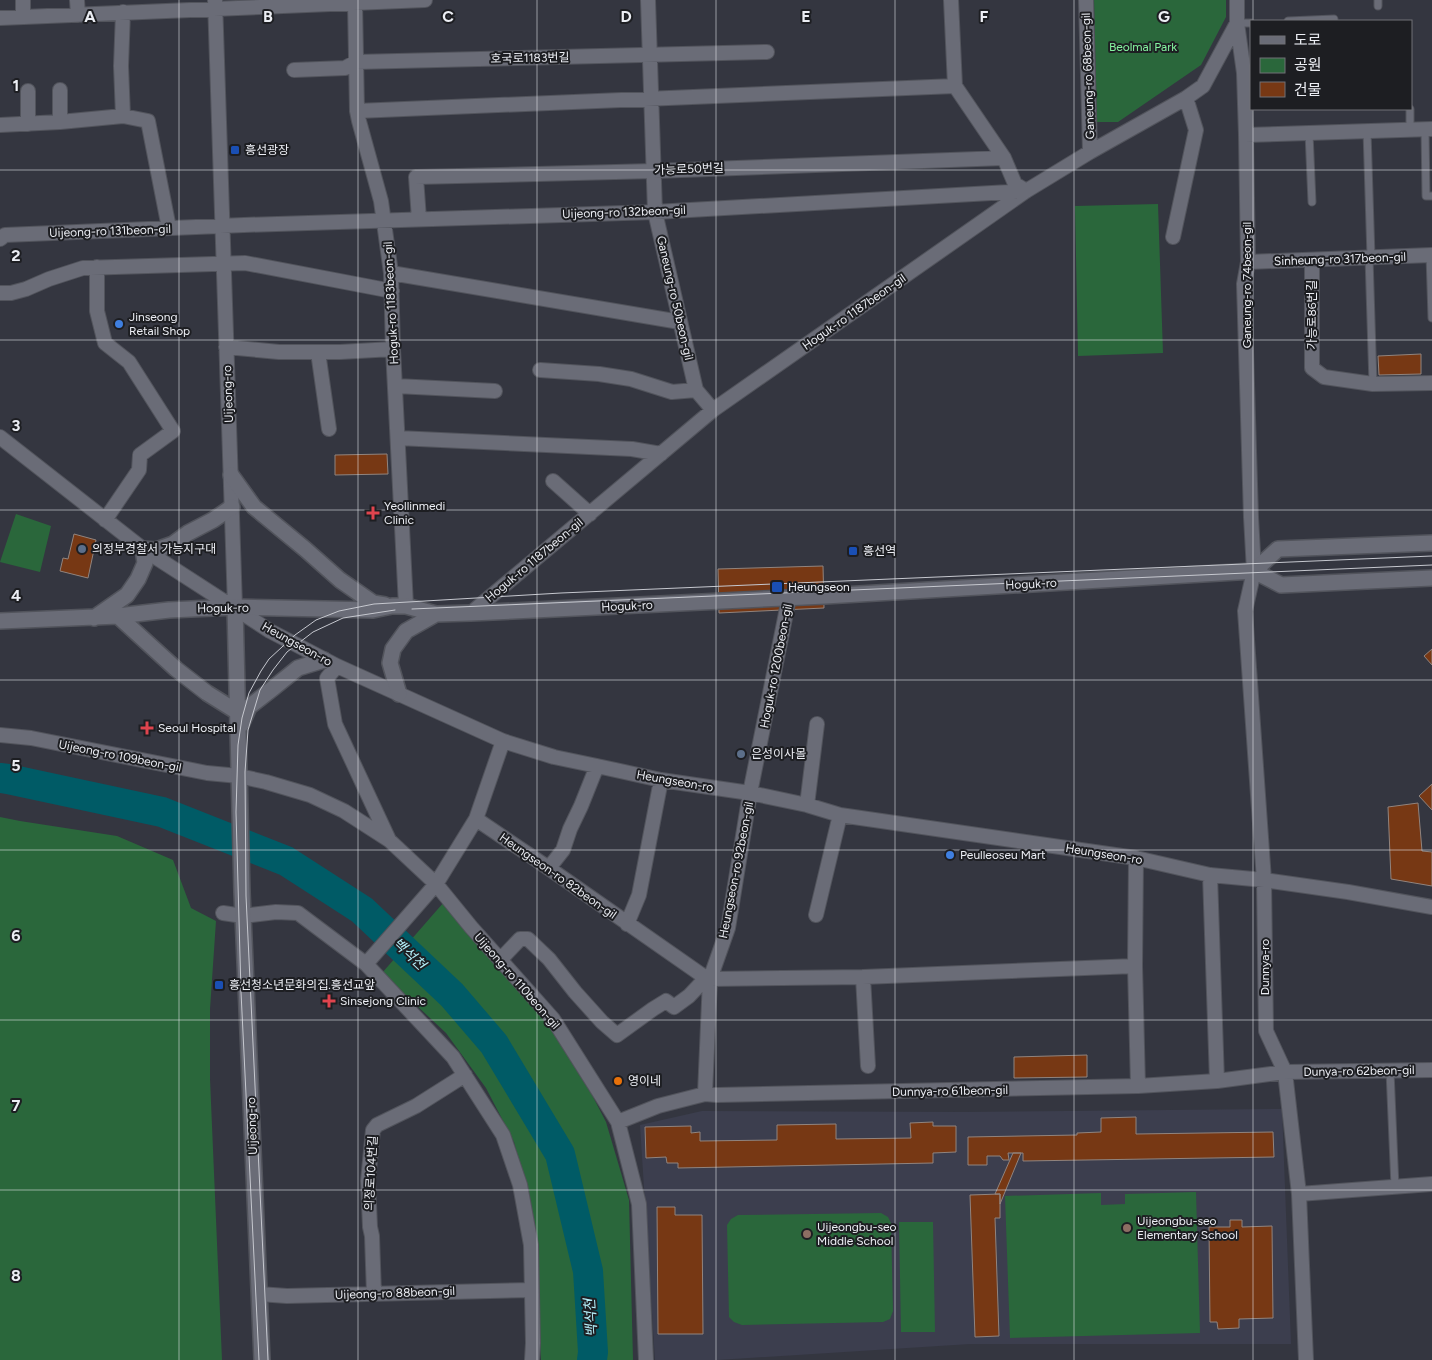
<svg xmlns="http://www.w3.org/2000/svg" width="1432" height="1360" viewBox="0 0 1432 1360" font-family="Figtree,'Noto Sans KR',sans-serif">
  <rect width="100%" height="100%" fill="#343640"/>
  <path fill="#3c3e4e" d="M1282,1109L1291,1344H970L717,1360H655L640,1125L702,1111L964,1112Z"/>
  <path fill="#2a673b" d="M1094,0H1226V17L1201,65L1118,122H1097Z
    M1158,204L1163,353L1078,356L1075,206Z
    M16,514L51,526L40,572L0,562Z
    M0,817L20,821L117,836L173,860L191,908L216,921L210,1009V1079L222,1360H0Z
    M444,902L545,1020L592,1095L606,1122L629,1200L633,1360H541L531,1204L514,1142L486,1088L446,1033L382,973Z
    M1196,1192L1200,1333L1010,1338L1005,1196L1101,1193V1205L1125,1204V1194Z
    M881,1213L888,1217L891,1223L893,1311L890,1319L883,1322L742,1325L734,1322L729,1317L727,1225L731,1219L738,1215Z
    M899,1222H933L935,1332H901Z"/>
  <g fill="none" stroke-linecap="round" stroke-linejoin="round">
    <path stroke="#005b66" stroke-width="30" d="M0,778L8,779L162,812L286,861L362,910L452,995L494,1044L560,1154L588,1271L593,1352L592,1360"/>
  </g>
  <path fill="#773814" stroke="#91847e" d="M1421,354V374L1379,375L1378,356Z
    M387,454L388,474L335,475V455Z
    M74,534L96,540L88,578L60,571L63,558L68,559Z
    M823,566L824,608L719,613L718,569Z
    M1432,649V665L1424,656Z
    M1432,784V810L1419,796Z
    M1418,803L1422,851L1432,852V886L1391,879L1388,807Z
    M1087,1055V1077L1014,1078V1057Z
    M1136,1117V1134L1273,1132L1274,1157L1023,1161V1153H1008L1009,1160H1003L1000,1156H987V1165H968V1137L1077,1135V1133L1101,1132V1118Z
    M933,1122V1126H956V1152L933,1153V1163L678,1168V1163H667L666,1157L646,1158L645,1127L691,1126V1133L700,1132V1141L777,1140V1125L836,1124V1139L911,1138L910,1123Z
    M1013,1153H1021L1000,1204V1194H995Z
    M1000,1194V1218H995L999,1336L975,1337L970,1195Z
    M657,1207H675V1215H702L703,1334H658Z
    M1230,1220H1242V1227L1272,1226L1273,1318L1239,1319V1328L1218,1329L1217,1322H1210L1209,1227H1230Z"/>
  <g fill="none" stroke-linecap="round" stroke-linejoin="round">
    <defs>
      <path id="service" d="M1378,0V6
        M1288,21L1334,19
        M1237,23H1251
        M1410,109V129
        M1425,129L1426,196H1432
        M1367,131L1371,257
        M1309,133L1312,202
        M1430,255L1432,318
        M1369,257L1373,384
        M1390,1071L1395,1187"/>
      <path id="minor" d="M23,0V17
        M77,0L78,15
        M215,0L235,607
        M648,0L655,212L696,390L713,410
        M951,0L955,86L1004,158L1015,184L1026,191
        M1086,0L1090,152
        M1237,0V23L1244,73L1246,135L1248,262L1244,284L1251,517L1254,571L1245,611L1264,880L1266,1031L1285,1072L1299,1194L1306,1360
        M355,3L357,111L359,121L381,201L391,273L393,349L406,606
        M123,12L121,66L123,116
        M0,18L425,0
        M294,70L345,68L356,62L767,52
        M60,90V122
        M357,111L955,86
        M28,124V91
        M0,125L60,122L123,116L148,121L169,228
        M1246,135L1432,129
        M419,219L416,177L654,171L1004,158
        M1173,237L1196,130L1186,98
        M0,239L5,235L244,225L655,212L1026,191
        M1312,260V368L1324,377L1373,384L1432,383
        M1248,262L1432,255
        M97,267V311L105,343L129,362L173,431L140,455L139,470L105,520
        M391,273L680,322
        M0,293H11L26,289L49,279L83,268L245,263L392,291
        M226,347L279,352H340L393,349
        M318,352L329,429
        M540,370L599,374L631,379L672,392L696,390
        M396,386L495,391
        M0,437L143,549L270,631L337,666L503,741L554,757L597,766L661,780L750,793L807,805L840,815L1136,858L1210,875L1264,880L1348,892L1432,907
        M398,438L632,449L661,454
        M553,481L590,514
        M471,613L713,410L1026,191L1090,152L1186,98L1203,86L1237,23
        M337,666L327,678L335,724L389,840
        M0,735L31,738L207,773L239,776L266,782L310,795L344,811L389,840L436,884L471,927L553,1019L618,1122L639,1204L646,1360
        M807,805L817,724
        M476,819L547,867L706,978L710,979L863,977L1135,966
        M1136,858L1135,966L1138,1086
        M547,867L552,864L563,850L570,829L581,806L597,766
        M1210,875L1217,1081
        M223,913L243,916L276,912L298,913L366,964L453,1057L503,1135L520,1185L531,1245L533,1343L532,1360
        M816,915L840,815
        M627,924L639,895L661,780
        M500,960L520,939H528L549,959L575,992L602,1022L617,1035L653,1009L666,1001L674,1007L689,996L706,978
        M366,964L436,884L476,819L503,741
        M863,977L868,1066
        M705,1094L710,979L728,928L750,793L789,598
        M618,1122L658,1106L705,1094L717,1095L1138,1086L1217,1081L1285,1072L1432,1070
        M1299,1194L1432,1184
        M259,1294L287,1296L532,1290
        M374,1294L372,1236L370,1227L368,1181L373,1130L377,1125L416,1106L465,1075"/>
      <path id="tertiary" d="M231,475L254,507L305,549L340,580L373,603L385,605
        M1254,571L1278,549L1432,543
        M235,607L242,892L262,1360
        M118,616L176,669L207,693L239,713
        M94,618L127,595L138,579L145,563L143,549L156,550L173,544L188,533L213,520L232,507
        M0,621L118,616L169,610L235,607L373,610L392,606H406L436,614L471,613L825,596L1254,571L1281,585L1432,578
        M399,694L390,663L393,649L406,631L436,614
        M241,725L249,707L272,689L298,668L324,660"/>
    </defs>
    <use href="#service" stroke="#52545c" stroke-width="9"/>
    <use href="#minor" stroke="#52545c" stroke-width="16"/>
    <use href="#tertiary" stroke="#52545c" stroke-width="18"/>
    <use href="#service" stroke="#6a6c77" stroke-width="7"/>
    <use href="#minor" stroke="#6a6c77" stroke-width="14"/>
    <use href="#tertiary" stroke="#6a6c77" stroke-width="15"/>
    <path stroke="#c6c8cf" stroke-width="1" d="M412,609L1432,565
      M259,1360L241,992L236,812L238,745L242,718L249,693L261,671L269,659L295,635L316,620L339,611L374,604L561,593L1432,556
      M268,1360L246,896L245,772L248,730L260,690L273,670L287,652L313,632L343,618L395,610"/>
  </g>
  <path fill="none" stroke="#eceef4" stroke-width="1" stroke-opacity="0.55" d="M179,0V1360M358,0V1360M537,0V1360M716,0V1360M895,0V1360M1074,0V1360M1253,0V21M1253,109V1360M0,170H1432M0,340H1432M0,510H1432M0,680H1432M0,850H1432M0,1020H1432M0,1190H1432"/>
  <g fill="#1a4fb4" stroke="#1d1e22" stroke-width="2">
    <rect x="230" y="145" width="10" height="10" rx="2.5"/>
    <rect x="848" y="546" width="10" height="10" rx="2.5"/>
    <rect x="771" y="581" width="12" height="12" rx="2.5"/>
    <rect x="214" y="980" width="10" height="10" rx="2.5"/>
  </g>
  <g fill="#3f7fe0" stroke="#1d1e22" stroke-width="2">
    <circle cx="119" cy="324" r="5"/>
    <circle cx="950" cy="855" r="5"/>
  </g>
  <g fill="#e0444e" stroke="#1d1e22" stroke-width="2">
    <path d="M370.5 505.5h5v5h5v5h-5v5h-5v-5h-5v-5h5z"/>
    <path d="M144.5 720.5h5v5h5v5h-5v5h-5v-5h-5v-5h5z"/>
    <path d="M326.5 993.5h5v5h5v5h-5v5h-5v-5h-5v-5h5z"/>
  </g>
  <g fill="#5c6f8a" stroke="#1d1e22" stroke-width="2">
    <circle cx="82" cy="549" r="5"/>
    <circle cx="741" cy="754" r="5"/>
  </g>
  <circle fill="#e8710a" stroke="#1d1e22" stroke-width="2" cx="618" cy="1081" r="5"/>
  <g fill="#8d6e63" stroke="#1d1e22" stroke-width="2">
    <circle cx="1127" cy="1228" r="5"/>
    <circle cx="807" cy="1234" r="5"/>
  </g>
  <g text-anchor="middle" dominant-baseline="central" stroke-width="4" stroke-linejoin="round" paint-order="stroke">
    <g font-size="12" fill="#85f4a0" stroke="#1d1e22">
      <text x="1143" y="47">Beolmal Park</text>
    </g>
    <g font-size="12" fill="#eceef4" stroke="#1d1e22">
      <text transform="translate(530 58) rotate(-1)">호국로1183번길</text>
      <text transform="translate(1088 76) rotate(-92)">Ganeung-ro 68beon-gil</text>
      <text transform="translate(689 169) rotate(-2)">가능로50번길</text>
      <text transform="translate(624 212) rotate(-2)">Uijeong-ro 132beon-gil</text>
      <text transform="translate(110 231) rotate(-2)">Uijeong-ro 131beon-gil</text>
      <text transform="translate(1340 259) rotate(-2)">Sinheung-ro 317beon-gil</text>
      <text transform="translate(1247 285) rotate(-90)">Ganeung-ro 74beon-gil</text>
      <text transform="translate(675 298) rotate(77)">Ganeung-ro 50beon-gil</text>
      <text transform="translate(391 303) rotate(-93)">Hoguk-ro 1183beon-gil</text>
      <text transform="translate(854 312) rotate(-35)">Hoguk-ro 1187beon-gil</text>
      <text transform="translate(1312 315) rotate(-90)">가능로86번길</text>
      <text transform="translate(228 394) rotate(-92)">Uijeong-ro</text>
      <text transform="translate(534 560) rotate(-40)">Hoguk-ro 1187beon-gil</text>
      <text transform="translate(1031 584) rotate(-3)">Hoguk-ro</text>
      <text transform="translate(627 606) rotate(-3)">Hoguk-ro</text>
      <text transform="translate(223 608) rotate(-1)">Hoguk-ro</text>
      <text transform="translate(297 644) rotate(29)">Heungseon-ro</text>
      <text transform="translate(776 666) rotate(-79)">Hoguk-ro 1200beon-gil</text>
      <text transform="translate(120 756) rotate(11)">Uijeong-ro 109beon-gil</text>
      <text transform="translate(675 781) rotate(10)">Heungseon-ro</text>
      <text transform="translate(1104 854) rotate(9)">Heungseon-ro</text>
      <text transform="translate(736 870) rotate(-79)">Heungseon-ro 92beon-gil</text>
      <text transform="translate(558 876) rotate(35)">Heungseon-ro 82beon-gil</text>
      <text transform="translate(1265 967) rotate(-90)">Dunnya-ro</text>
      <text transform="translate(517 981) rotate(49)">Uijeong-ro 110beon-gil</text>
      <text transform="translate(1359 1071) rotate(-1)">Dunya-ro 62beon-gil</text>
      <text transform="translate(950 1091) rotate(-1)">Dunnya-ro 61beon-gil</text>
      <text transform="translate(252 1126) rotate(-92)">Uijeong-ro</text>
      <text transform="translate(371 1173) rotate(-87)">의정로104번길</text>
      <text transform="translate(395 1293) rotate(-2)">Uijeong-ro 88beon-gil</text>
    </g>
    <g font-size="12" fill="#eceef4" stroke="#1d1e22" text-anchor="start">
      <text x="245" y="150">흥선광장</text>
      <text x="129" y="317">Jinseong<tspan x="129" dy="14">Retail Shop</tspan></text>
      <text x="384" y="506">Yeollinmedi<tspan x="384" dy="14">Clinic</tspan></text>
      <text x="92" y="549">의정부경찰서 가능지구대</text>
      <text x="863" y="551">흥선역</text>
      <text x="788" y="587">Heungseon</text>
      <text x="158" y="728">Seoul Hospital</text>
      <text x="751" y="754">은성이사몰</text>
      <text x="960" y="855">Peulleoseu Mart</text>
      <text x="229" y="985">흥선청소년문화의집.흥선교앞</text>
      <text x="340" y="1001">Sinsejong Clinic</text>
      <text x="628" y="1081">영이네</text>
      <text x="1137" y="1221">Uijeongbu-seo<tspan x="1137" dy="14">Elementary School</tspan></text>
      <text x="817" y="1227">Uijeongbu-seo<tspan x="817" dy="14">Middle School</tspan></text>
    </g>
    <g font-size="14" font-style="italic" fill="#b4f0fa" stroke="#1d1e22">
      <text transform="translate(409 954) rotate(43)">백석천</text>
      <text transform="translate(591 1318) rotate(-94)">백석천</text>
    </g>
  </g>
  <g font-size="16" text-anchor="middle" font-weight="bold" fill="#eceef4" stroke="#1d1e22" stroke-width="4" stroke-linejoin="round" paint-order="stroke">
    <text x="90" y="22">A</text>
    <text x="268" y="22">B</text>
    <text x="448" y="22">C</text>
    <text x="626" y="22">D</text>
    <text x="806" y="22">E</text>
    <text x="984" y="22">F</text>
    <text x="1164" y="22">G</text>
    <text x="16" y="91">1</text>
    <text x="16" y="261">2</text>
    <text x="16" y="431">3</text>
    <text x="16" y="601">4</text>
    <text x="16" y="771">5</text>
    <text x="16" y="941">6</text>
    <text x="16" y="1111">7</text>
    <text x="16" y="1281">8</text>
  </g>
  <rect x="1250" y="20" width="162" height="90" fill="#1d1e22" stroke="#707176"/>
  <rect x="1260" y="36" width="25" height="8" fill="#6a6c77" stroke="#707176"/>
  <text x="1294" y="45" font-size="15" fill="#eceef4">도로</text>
  <rect x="1260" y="58" width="25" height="15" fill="#2a673b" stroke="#707176"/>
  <text x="1294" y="70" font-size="15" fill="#eceef4">공원</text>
  <rect x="1260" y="82" width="25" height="15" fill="#773814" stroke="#707176"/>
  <text x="1294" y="95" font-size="15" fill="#eceef4">건물</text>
</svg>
